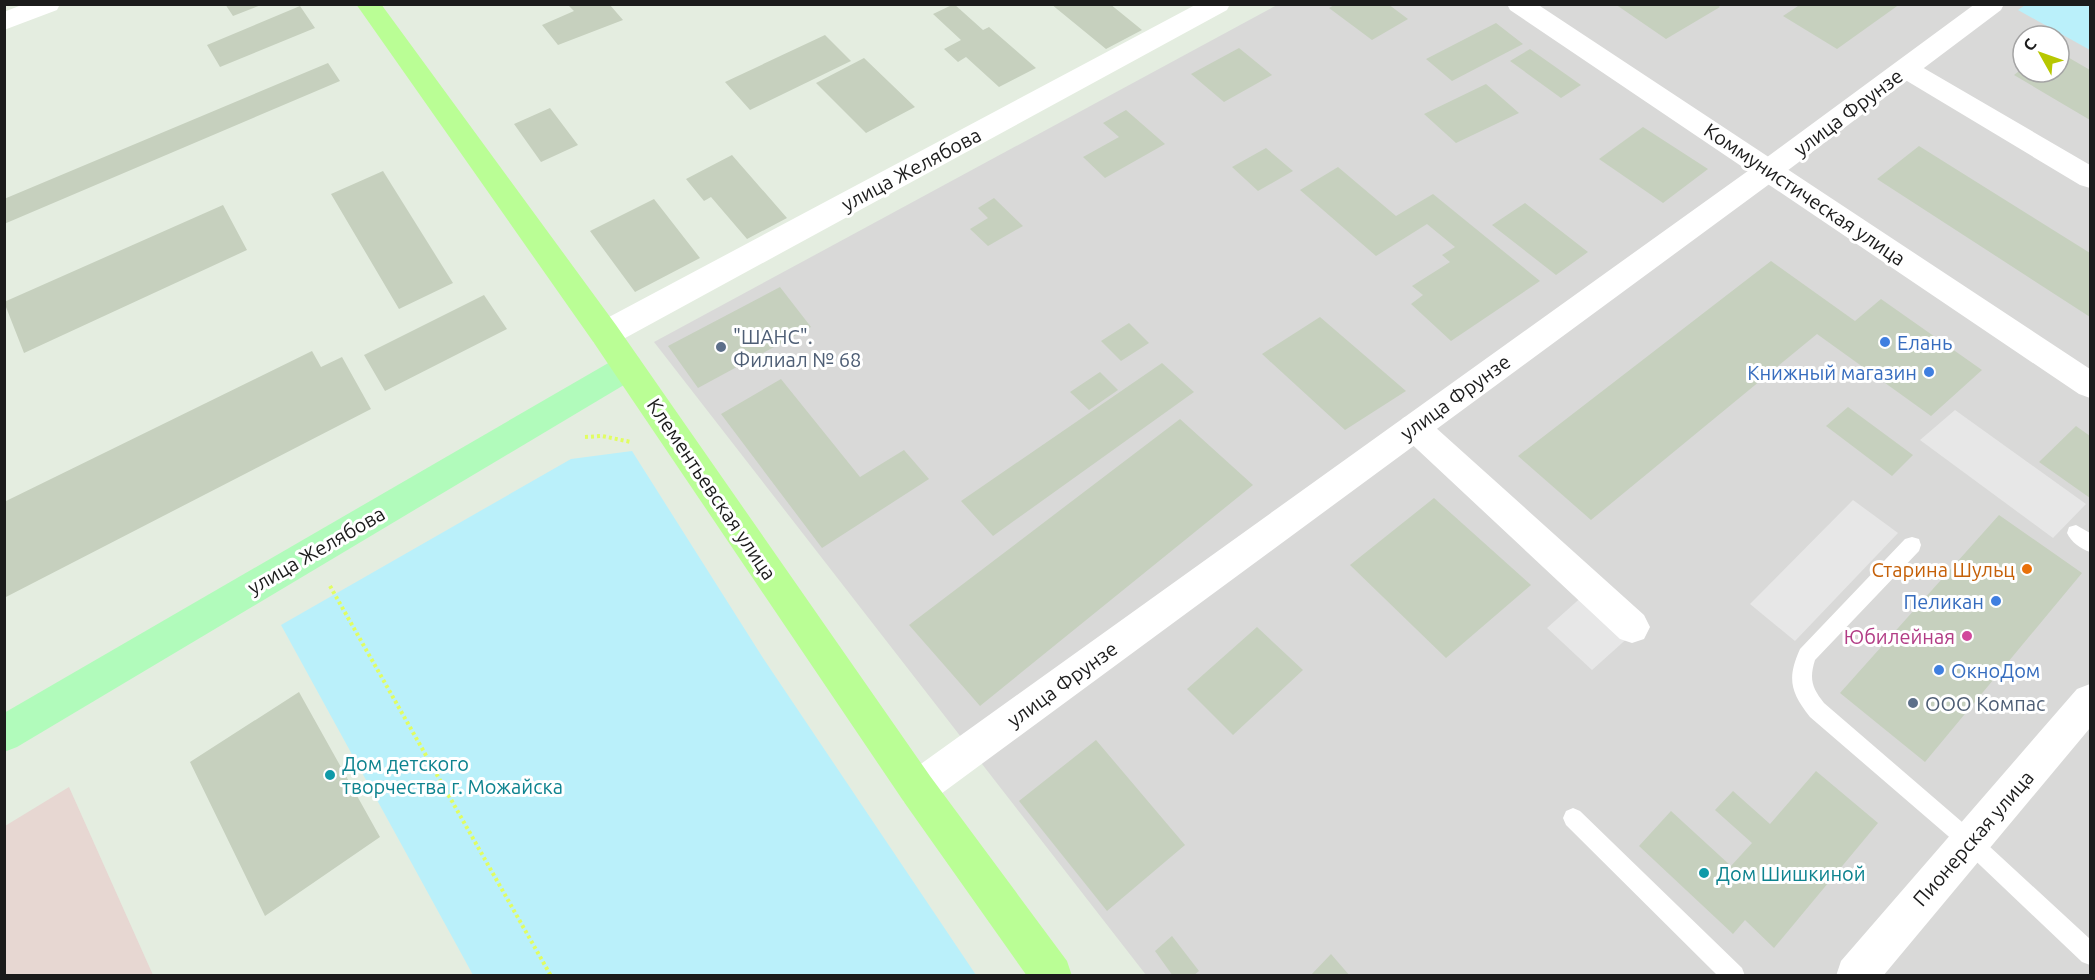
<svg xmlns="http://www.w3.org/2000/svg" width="2095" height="980" viewBox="0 0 2095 980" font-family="Ubuntu,sans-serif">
  <rect width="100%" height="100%" fill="#e4ede0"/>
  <path fill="#d9d9d8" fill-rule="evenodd" d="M1277,5H2090V975H1146L654,342ZM2023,36H2059V72H2023Z"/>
  <path fill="#e7d7d2" d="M69,787L153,975H5V826Z"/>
  <path fill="#baf0fa" d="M2025,5H2090V50L2018,10Z
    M632,451L763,658L976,975H473L281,625L571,459Z"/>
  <path fill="#e7e7e7" d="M1955,410L2086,504L2053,538L1920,440Z
    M1853,500L1898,533L1795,641L1750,604Z
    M1585,594L1631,635L1592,670L1547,628Z"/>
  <path fill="#c6d0be" d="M225,4H261V5L233,16Z
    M954,4L983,30L989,27L1036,68L999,87L966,57L958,62L944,49L961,40L933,14Z
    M1051,4H1110L1142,30L1106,49Z
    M1336,4H1388L1408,19L1372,40L1329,8Z
    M1615,4H1717L1720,7L1666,39Z
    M1801,4H1900L1837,49L1783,16Z
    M568,5H610L623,20L558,45L542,25L574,11Z
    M300,6L315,28L220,67L207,45Z
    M1496,23L1523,44L1452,81L1426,59Z
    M825,35L851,61L750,110L725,82Z
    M1239,48L1272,75L1224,102L1191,74Z
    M1530,49L1581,85L1561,98L1510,61Z
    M2059,52L2090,70V120L2014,75L2023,68V72H2059Z
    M864,58L915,107L866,133L816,83Z
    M328,63L340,81L4,224V199Z
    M1486,84L1519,113L1456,143L1424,114Z
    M550,108L578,145L541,162L514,124Z
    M1126,110L1165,144L1105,178L1083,157L1119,137L1103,123Z
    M1643,127L1708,169L1663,203L1599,159Z
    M1919,146L2090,253V317L1877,179Z
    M1266,148L1293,171L1258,191L1232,167Z
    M732,155L787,218L747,239L711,197L704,201L686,179Z
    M1338,167L1396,216L1433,194L1540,281L1451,341L1411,304L1423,295L1412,286L1450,262L1442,255L1455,247L1427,224L1376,256L1300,190Z
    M383,171L453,283L399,309L331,194Z
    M994,198L1023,226L988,246L970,229L988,218L978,208Z
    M654,199L700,258L635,292L590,231Z
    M1525,203L1588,252L1556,275L1492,225Z
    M223,205L247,250L24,353L4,302Z
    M1771,261L1855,321L1881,299L1982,370L1931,416L1817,334L1591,520L1518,456Z
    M780,287L811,327L698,388L668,346Z
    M484,295L507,329L385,391L364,355Z
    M1320,317L1406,391L1345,430L1262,354Z
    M1129,323L1149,343L1121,361L1101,341Z
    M312,351L321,367L342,357L371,409L4,598V502Z
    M1162,363L1194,392L993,536L961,501Z
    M1100,372L1118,390L1089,410L1070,392Z
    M781,379L860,477L904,450L929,479L822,548L721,414Z
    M1848,407L1913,455L1892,476L1826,426Z
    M1180,419L1253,485L980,706L909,625Z
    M2076,426L2090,436V498L2039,462Z
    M1434,498L1531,585L1446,658L1350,565Z
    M1999,515L2082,573L1925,762L1840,693Z
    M1257,627L1303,670L1233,735L1187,689Z
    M299,692L380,837L265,916L190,762Z
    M1096,740L1185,845L1107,911L1019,801Z
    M1816,771L1878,823L1774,948L1745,920L1733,934L1639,846L1671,811L1731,866L1752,843L1715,810L1733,791L1770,824Z
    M1172,936L1199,971L1193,976H1173L1155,951Z
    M1331,954L1350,976H1310Z"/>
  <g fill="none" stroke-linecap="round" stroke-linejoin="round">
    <path stroke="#e1fd62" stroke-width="4" stroke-dasharray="3 3" stroke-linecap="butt" d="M585,437L602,436L631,442
      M330,586L551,976"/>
    <path fill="#fff" fill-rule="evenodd" d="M2076,525L2090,533V552C2081,549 2071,542 2067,533L2069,527Z
      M1912,537L1919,539L1921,545L1919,551L1815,660C1809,679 1812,688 1824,703L1976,834L2090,939V965L2082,962L1962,848L1810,717C1790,692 1787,678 1800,649L1905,539Z
      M1573,808L1580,811L1742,968L1745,976H1718L1566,825L1563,818L1566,811Z"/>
    <path fill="#fff" fill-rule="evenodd" d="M1507,4H1537L2090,369V398L2079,394L1510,10Z
      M1906,60L1915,63L2090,165V188L2080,185L1897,75L1893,69L1897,63Z
      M1414,414L1425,418L1644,615L1650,627L1644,639L1632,643L1620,639L1403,436L1398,427L1403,418Z
      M2090,684V728L1883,976H1836L1841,961L2077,689Z"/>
    <path fill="#fff" fill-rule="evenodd" d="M24,4H60L57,10L4,30V12Z
      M1197,4H1230L1227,10L616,343L605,346L594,343L590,334L594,325Z
      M1975,4H2004L2001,10L1779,177L930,802L917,808L904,802L898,789L904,776L1759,163Z"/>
    <path fill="#b1fbbb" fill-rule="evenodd" d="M628,354L639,358L643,367L639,376L17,747L4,752V713L617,358Z"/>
    <path fill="#bafe95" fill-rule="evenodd" d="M356,4H381L616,325L930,776L1067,961L1072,976H1027L904,802L594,343Z"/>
  </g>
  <g fill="#3f7fe0" stroke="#fff" stroke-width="2">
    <circle cx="1885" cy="342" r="6"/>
    <circle cx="1929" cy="372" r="6"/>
    <circle cx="1996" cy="601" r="6"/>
    <circle cx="1939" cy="670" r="6"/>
  </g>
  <g fill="#5c6f8a" stroke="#fff" stroke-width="2">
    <circle cx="721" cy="347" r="6"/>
    <circle cx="1913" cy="703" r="6"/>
  </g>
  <circle fill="#e8710a" stroke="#fff" stroke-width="2" cx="2027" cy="569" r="6"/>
  <circle fill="#d1479c" stroke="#fff" stroke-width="2" cx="1967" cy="636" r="6"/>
  <g fill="#0f9aa8" stroke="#fff" stroke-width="2">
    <circle cx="330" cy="775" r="6"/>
    <circle cx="1704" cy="873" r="6"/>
  </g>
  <g text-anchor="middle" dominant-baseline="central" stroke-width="6" stroke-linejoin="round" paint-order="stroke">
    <g font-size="20" fill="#1b1b1b" stroke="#fff">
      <text transform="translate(1848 112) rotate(-37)">улица Фрунзе</text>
      <text transform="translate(911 169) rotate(-28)">улица Желябова</text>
      <text transform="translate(1805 194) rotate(34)">Коммунистическая улица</text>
      <text transform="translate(1455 397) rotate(-36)">улица Фрунзе</text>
      <text transform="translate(712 489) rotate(56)">Клементьевская улица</text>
      <text transform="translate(316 550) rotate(-30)">улица Желябова</text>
      <text transform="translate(1062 684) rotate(-36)">улица Фрунзе</text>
      <text transform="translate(1973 838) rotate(-49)">Пионерская улица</text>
    </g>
    <g font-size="20" fill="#4e5e75" stroke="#fff" text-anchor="start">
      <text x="733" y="336">"ШАНС".<tspan x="733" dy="23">Филиал № 68</tspan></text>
      <text x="1925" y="703">ООО Компас</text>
    </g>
    <g font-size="20" fill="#366cbe" stroke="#fff" text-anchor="start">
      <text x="1897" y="342">Елань</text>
      <text x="1917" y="372" text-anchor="end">Книжный магазин</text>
      <text x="1984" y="601" text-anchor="end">Пеликан</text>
      <text x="1951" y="670">ОкноДом</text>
    </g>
    <g font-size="20" fill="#c56008" stroke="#fff" text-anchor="end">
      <text x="2015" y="569">Старина Шульц</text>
    </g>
    <g font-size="20" fill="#b23c85" stroke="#fff" text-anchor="end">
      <text x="1955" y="636">Юбилейная</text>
    </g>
    <g font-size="20" fill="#0d838f" stroke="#fff" text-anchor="start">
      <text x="342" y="763">Дом детского<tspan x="342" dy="23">творчества г. Можайска</tspan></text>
      <text x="1716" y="873">Дом Шишкиной</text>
    </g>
  </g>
  <rect width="2095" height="980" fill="none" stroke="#1b1b1b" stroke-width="12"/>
  <g transform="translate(2041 54) rotate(310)"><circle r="28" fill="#ffffff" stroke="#a4a4a4" stroke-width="1.5"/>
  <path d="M0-4.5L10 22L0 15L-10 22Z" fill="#b7c700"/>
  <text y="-9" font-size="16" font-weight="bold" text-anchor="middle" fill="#1b1b1b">С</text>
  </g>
</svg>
